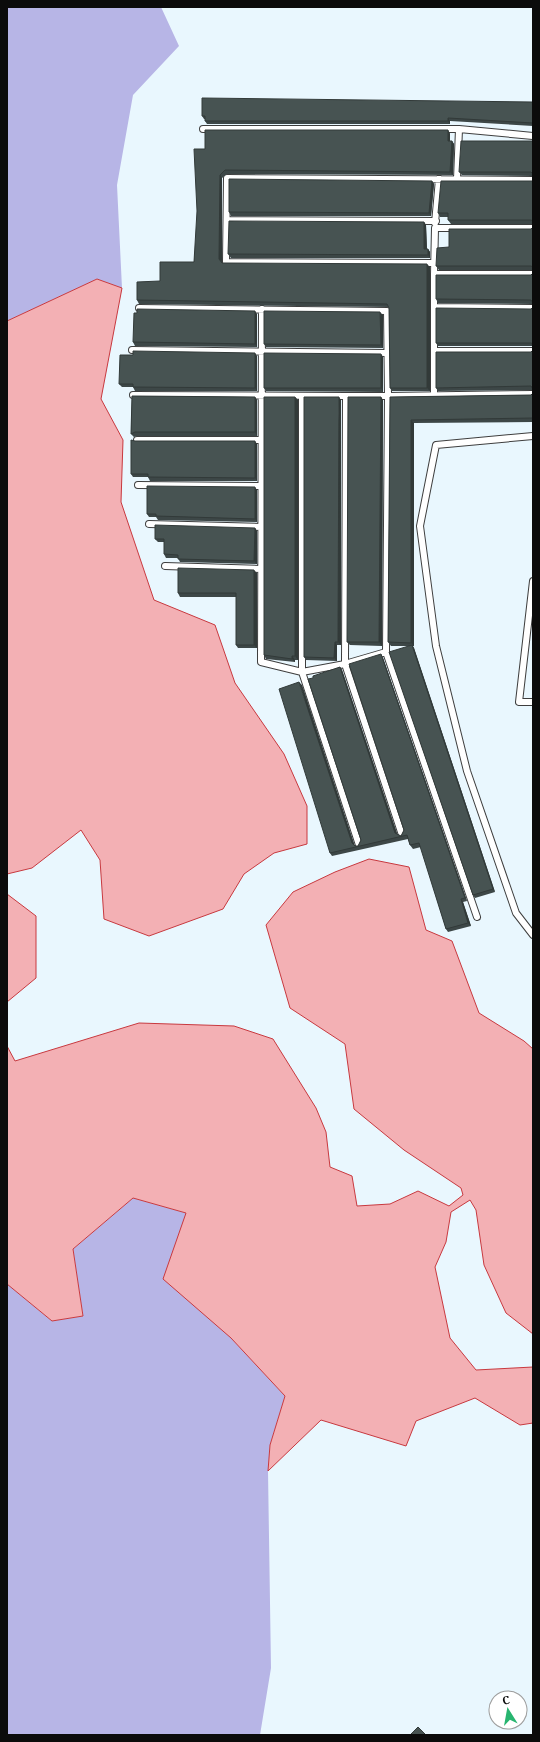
<svg xmlns="http://www.w3.org/2000/svg" width="540" height="1742" viewBox="0 0 540 1742" font-family="'Noto Serif',serif">
  <rect width="100%" height="100%" fill="#e9f7fe"/>
  <path fill="#b7b5e6" d="M7,7H161L179,46L133,95L117,185L122,288L97,279L7,321Z
    M133,1198L186,1213L231,1338L285,1396L270,1445L268,1471L271,1668L260,1735H7V1284L52,1321L83,1316L73,1249Z"/>
  <path fill="#f3b0b4" stroke="#c8393f" d="M97,279L122,288L101,399L123,440L121,502L154,600L215,625L235,683L284,754L307,806V844L274,853L244,874L223,909L149,936L104,919L100,860L81,830L32,868L7,874V321Z
    M369,859L409,867L426,930L452,941L479,1013L524,1041L533,1049V1334L506,1313L484,1265L476,1210L470,1200L451,1212L446,1242L435,1267L450,1338L476,1370L533,1367V1423L520,1425L475,1398L416,1421L406,1446L321,1420L268,1471L270,1445L285,1396L231,1338L163,1279L186,1213L133,1198L73,1249L83,1316L52,1321L7,1284V1046L15,1061L139,1023L234,1026L273,1039L316,1108L326,1132L330,1167L352,1176L357,1206L390,1204L418,1191L449,1206L463,1195L461,1188L404,1150L354,1109L345,1044L290,1008L266,925L293,892L335,872Z
    M7,894L36,916V978L7,1002Z"/>
  <g fill="none" stroke-linecap="round" stroke-linejoin="round">
    <defs>
      <path id="service" d="M203,129H459L533,136
        M457,179L459,129
        M227,220L436,221
        M435,223L439,179
        M434,263L226,262L227,178L533,180
        M434,274L435,228H533
        M434,307L533,308
        M139,308L387,311L388,396H346L345,664L302,672L359,845
        M262,309L261,662L302,672V396
        M132,350L387,353
        M434,351H533
        M133,395L346,396
        M434,395V274H533
        M533,436L436,445L420,526L436,646L467,771L516,913L533,935
        M137,440H262
        M138,485L261,486
        M149,524L261,527
        M165,566L260,569
        M533,581L519,702H533
        M386,652L345,664L402,835
        M477,917L386,652L388,396L533,394"/>
    </defs>
    <use href="#service" stroke="#3e3e3e" stroke-width="8"/>
    <use href="#service" stroke="#fff" stroke-width="6"/>
  </g>
  <path fill="#3d4747" d="M533,102V126L450,121V124H207L205,121V119H204L202,116Z
    M448,130L450,134V141H452L454,144L453,175L227,174L222,178V263L430,267V391H392L390,388L389,307L139,304L137,300L160,281L194,262L205,149Z
    M533,141V176L462,175L459,172Z
    M533,180V224H451L448,220V217H440L438,213L533,181Z
    M432,181L434,184L431,216H231L229,212Z
    M424,222L426,225L427,249H428L430,252V258H231L228,254Z
    M533,227V270H439L436,266L449,247L531,229Z
    M533,273V304L438,303L436,299L531,275Z
    M533,307V346H438L436,343L531,309Z
    M257,314V347L135,346L133,342Z
    M383,315V348L266,347L264,344Z
    M533,350V390L438,391L436,388L531,352Z
    M381,354L383,357V392L266,391L264,388Z
    M257,356V391H135L133,387H122L119,384Z
    M533,393V422L414,423V646H413L414,648L495,892L475,898L473,895L409,646H391L388,642L390,397L531,395Z
    M132,396L255,397L257,400V436H137L134,437L131,434Z
    M295,397L298,400V660H295V662L266,659L264,655Z
    M381,397L383,400L382,646L350,645L347,642Z
    M341,400V645H337V661L306,660L304,657Z
    M135,441L257,444V481H150L148,477H133L131,474Z
    M257,490V522L158,520L156,517H149L147,514Z
    M255,528L257,531V564L180,562L178,558H166L164,554V542H158L155,539Z
    M257,573V648H238L236,645V597H180L178,593Z
    M381,654L383,658L467,901L463,902L471,926L448,932L446,929L421,847L413,849L410,845L408,839L332,856L330,853L302,685L354,845L355,846H358L361,840L313,678L340,667L342,670L397,834L401,836L404,830Z"/>
  <path fill="#323a39" d="M448,118L450,121V124L448,121Z
    M448,130L450,134V144L448,141Z
    M452,141L454,144L453,175L450,172Z
    M220,175L222,178V262L219,259Z
    M432,181L434,184L431,216L429,213Z
    M424,222L426,225L427,252L424,249Z
    M428,249L430,252V258L428,255Z
    M427,264L430,267V391L427,388Z
    M255,311L257,314V347L255,344Z
    M380,312L383,315V348L381,345Z
    M255,353L257,356V391L255,388Z
    M381,354L383,357V392L381,388Z
    M255,397L257,400V436L255,432Z
    M295,397L298,400V660L295,656Z
    M339,397L341,400V645L338,642Z
    M381,397L383,400L382,646L379,642Z
    M411,420L414,423V646L411,643Z
    M255,441L257,444V481L255,478Z
    M255,487L257,490V522L255,519Z
    M255,528L257,531V564L254,561Z
    M254,570L257,573V648L254,645Z
    M335,642L337,645V661L334,658Z
    M412,645L414,648L495,892L493,889Z
    M381,654L383,658L467,901L465,898Z
    M292,656L295,660V662L292,659Z
    M340,667L342,670L398,836L395,833Z
    M299,682L302,685L355,846L352,843Z
    M461,899L463,902L471,926L468,923Z"/>
  <path fill="#475352" stroke="#323a39" d="M202,98L533,102V123L448,118V121H205V116H202Z
    M205,130H448V141H452L450,172L225,170L220,175L219,259L222,263L427,264V388H390L389,308L387,304L137,300V282L160,281V262H194L197,211L194,149H205Z
    M461,141H533V174L531,172H459Z
    M229,179L432,181L429,213L229,212Z
    M533,180V221L531,220H448V213H438L441,181H533Z
    M229,221L424,222V249H428V255L228,254Z
    M533,227V267L531,266H436L437,248L449,247V229H531Z
    M533,273V303L531,300L436,299V275H531Z
    M533,307V344L531,343H436V308L531,309Z
    M137,309L255,311V344L133,342L134,313H137Z
    M264,311L380,312L381,345L264,344Z
    M533,350V389L531,386L436,388V352H531Z
    M133,351L255,353V388L133,387V384H119L120,355H133Z
    M264,353L381,354V388H264Z
    M533,393V418L411,420V643L388,642L390,397L531,395Z
    M132,396L255,397V432H135L131,434Z
    M264,397H295V656H292V659L264,655Z
    M304,397H339L338,642H335L334,658L304,657Z
    M348,397H381L379,642H347Z
    M131,440L135,441H255V478L148,477V474H131Z
    M147,486L255,487V519L156,516V514H147Z
    M155,525L255,528L254,561L178,559V555L164,554V539H155Z
    M178,568L254,570V645H236V593H178Z
    M412,645L493,889L473,895L389,652Z
    M381,654L465,898L461,899L468,923L446,929L419,843L410,845L407,835L330,853L279,689L299,682L352,843L355,846H358L361,840L308,679L313,678V676L340,667L395,833L401,836L404,830L349,664Z
    M418,1727L426,1735H410Z"/>
  <rect width="540" height="1742" fill="none" stroke="#0b0b0b" stroke-width="16"/>
  <g transform="translate(508 1710) rotate(349)"><circle r="19" fill="#ffffff" stroke="#9d9d9d"/>
  <path d="M0-3L7 15L0 10L-7 15Z" fill="#28b570"/>
  <text y="-6" font-size="11" font-weight="bold" text-anchor="middle" fill="#0b0b0b">С</text>
  </g>
</svg>
